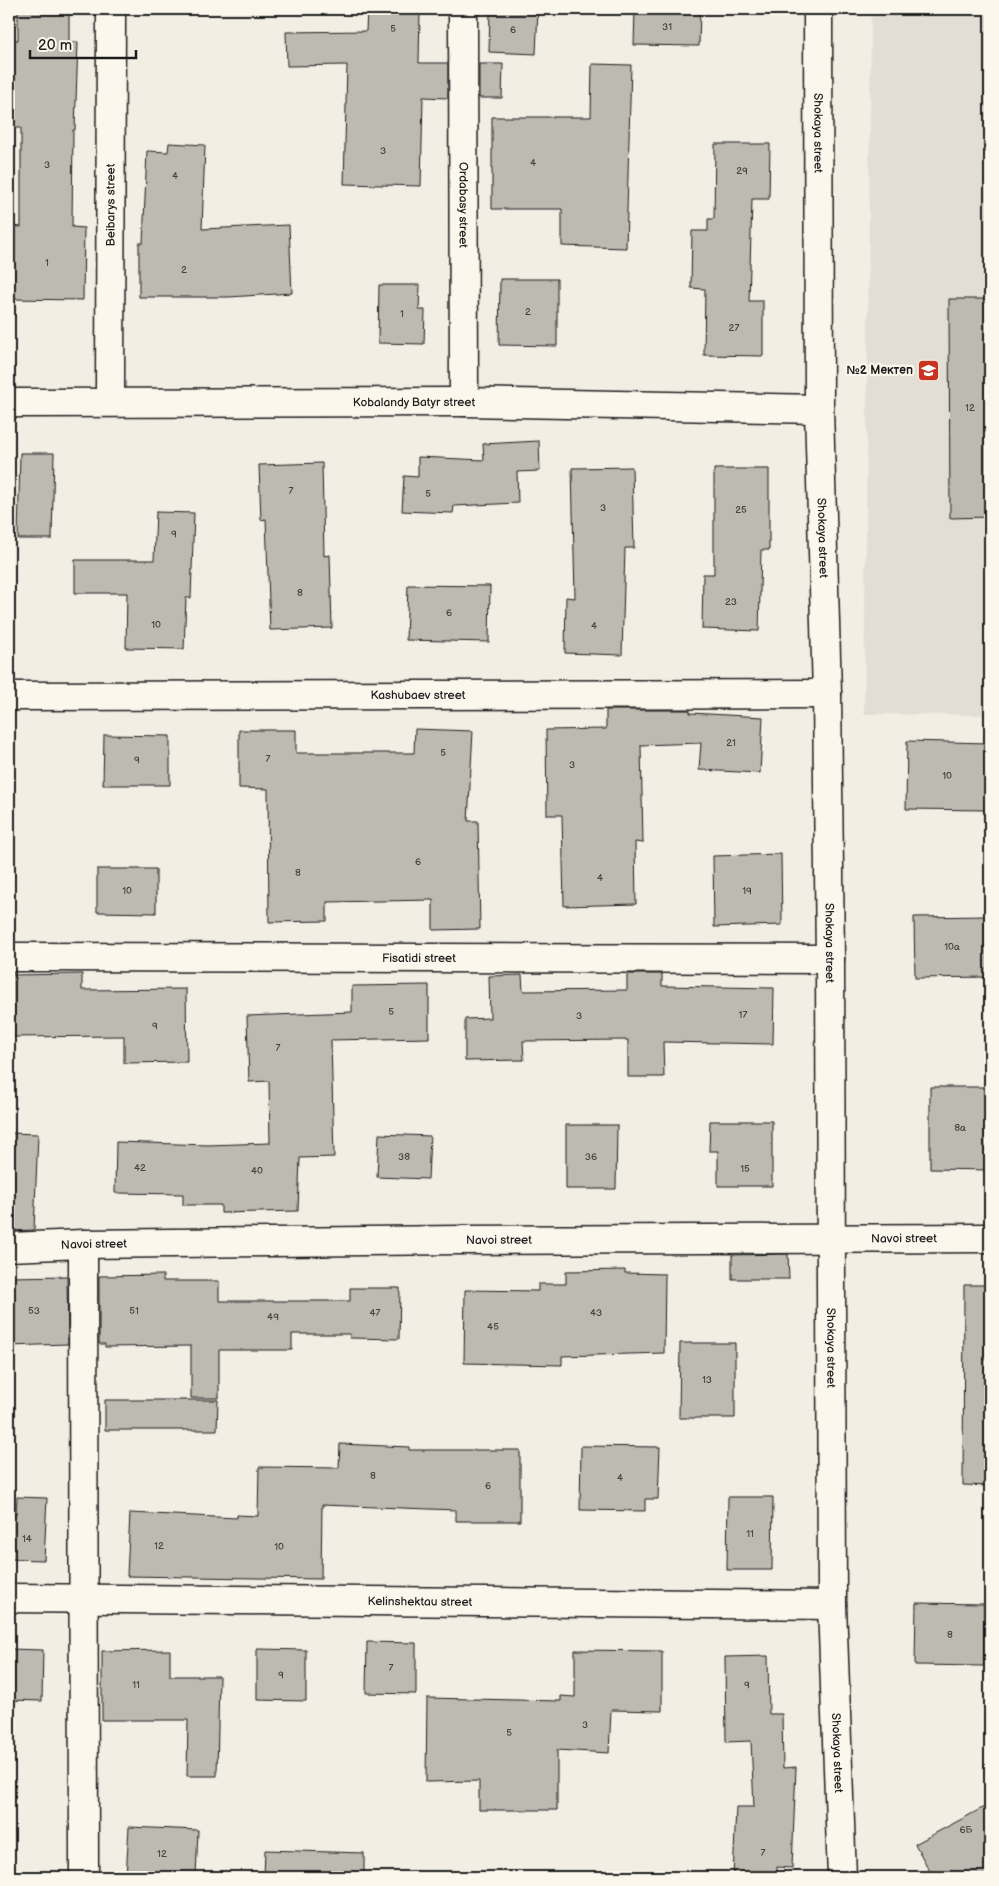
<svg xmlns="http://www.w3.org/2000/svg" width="999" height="1886" viewBox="0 0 999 1886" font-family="'Balsamiq Sans',sans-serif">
  <rect width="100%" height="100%" fill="#f2eee4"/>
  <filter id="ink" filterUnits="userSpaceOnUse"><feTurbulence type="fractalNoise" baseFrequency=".02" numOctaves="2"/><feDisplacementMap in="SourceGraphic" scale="10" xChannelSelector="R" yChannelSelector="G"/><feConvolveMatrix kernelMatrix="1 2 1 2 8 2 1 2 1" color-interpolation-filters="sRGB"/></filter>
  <g filter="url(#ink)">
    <path fill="#e2ded5" d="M871,9H990V715L864,714Z"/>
    <path fill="#bdbab1" stroke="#1c1c1c" d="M18,9H69V42H78L75,130H73L72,227L84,228L83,300L10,299L12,226L21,227V128H9V40H18Z
      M367,9H420L419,63H448V98L423,97L421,186L344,184L347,65L287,66L286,32L366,31Z
      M490,9H538L536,54L489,52Z
      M635,9H700L699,46L634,45Z
      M479,64H503L502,98H479Z
      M592,64L631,65L626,248L562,246V209H492V117H591Z
      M169,143L205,145L202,229L289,225L292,293L229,297H139V243H143L147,151L168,152Z
      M715,144H770L769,199H752L749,301H763V356L704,355L705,289L691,288L692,231H708V219H714Z
      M500,279H557V346L499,345Z
      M379,285H420L419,310H425L424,344L378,343Z
      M949,299H990V517L950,518Z
      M539,441L540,471L517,472L518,503L454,506L453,513L402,511L404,476L418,477V457L484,460L483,444Z
      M20,453H54L52,539H18Z
      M322,463L324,556L330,555L332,628L270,630L266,519L261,520L259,465Z
      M632,467L634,548H625L622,655L565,653L566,597L575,598L572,468Z
      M714,469H769V550H761L759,631L702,629L703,574H714Z
      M156,512L194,513L191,598H186L184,649L126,648L127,593H75V560H154Z
      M408,585L490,586L489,642L406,640Z
      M606,710H690V713L763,717L760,773L699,770L701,743L641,745L643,843L635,842L636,904L564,906L562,815H547L546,730L606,729Z
      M415,729L473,731L468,821H478L480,929L433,930V900L327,902V921L269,922L268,789L239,788V730H296V753H414Z
      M104,735L170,736V785H103Z
      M907,741L988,743L987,810L906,809Z
      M781,854L782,925L714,927L713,856Z
      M97,869H156V913L97,912Z
      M990,916V977L915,978L914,917Z
      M82,974V990L186,989L187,1062L124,1063V1036L9,1037V975Z
      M627,974H662V986L774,988L773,1044L663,1042L664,1077H628V1040L523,1041L524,1060L465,1061V1019L490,1018L489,976L522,975L523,991L627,990Z
      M429,985V1038L331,1040L334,1157L300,1158L298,1211L221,1213V1205H183V1194L115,1193L116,1142L208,1145L270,1143L269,1081L249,1082L247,1016L352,1012V986Z
      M930,1087H990V1170L930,1169Z
      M710,1121H772V1186H718V1151H709Z
      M566,1125H617L616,1189H566Z
      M9,1133L38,1134L34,1230L9,1231Z
      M379,1134L430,1136L428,1179L377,1177Z
      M788,1254L789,1279H732V1255Z
      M625,1270V1273L665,1274L664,1353L562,1356V1365L464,1363L465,1290L538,1291V1284H566V1271Z
      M163,1275V1281H219V1301H350V1288H400L399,1339L350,1338V1334H292V1350H219V1398H191V1346L105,1347V1344H99V1276Z
      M67,1276L68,1344L9,1346V1277Z
      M964,1285H990V1486L963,1485Z
      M680,1343H735V1418H679Z
      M105,1400H218L217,1430H105Z
      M340,1444L409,1447V1450H520V1521H456V1510L322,1505L321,1579L127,1576L130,1513L237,1518V1515L258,1516L259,1467L339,1468Z
      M581,1446L660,1447L658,1499H645V1511L580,1510Z
      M17,1497L47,1498L44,1560L9,1559V1515H16Z
      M728,1497H773L772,1570H727Z
      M916,1603L984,1604V1666L915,1665Z
      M367,1642L416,1643V1694L366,1693Z
      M9,1649L43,1650L42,1701L9,1700Z
      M257,1649L306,1650V1701L257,1700Z
      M170,1650V1676H219L217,1776H187L188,1720H102V1651Z
      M575,1650L662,1651V1711L611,1710L609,1753L557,1750V1810H479V1781L426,1782L427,1698L561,1701V1696L575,1697Z
      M768,1656L769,1714H782L783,1768L796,1767L792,1868L777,1867V1877H733L736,1807H754L751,1741L726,1742L725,1657Z
      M990,1804V1877H933L915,1844Z
      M129,1827L198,1830L196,1877H126Z
      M265,1850L364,1853V1877H264Z"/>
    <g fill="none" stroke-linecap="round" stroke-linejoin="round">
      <defs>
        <g id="street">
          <path id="s1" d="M463,9L464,402"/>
          <path id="s2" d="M818,9L819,409L827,694L830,959L832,1605L842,1877"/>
          <path id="s3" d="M110,401L111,9"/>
          <path id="s4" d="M9,403L464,402L819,409"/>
          <path id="s5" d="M9,696L827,694"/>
          <path id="s6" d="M9,957L830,959"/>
          <path d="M83,1244L84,1877"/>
          <path id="s7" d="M9,1247L83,1244L460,1240L990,1238"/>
          <path id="s8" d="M9,1598L832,1605"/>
        </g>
      </defs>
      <use href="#street" stroke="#1c1c1c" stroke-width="31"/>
      <use href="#street" stroke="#fbf7ec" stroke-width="28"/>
    </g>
  </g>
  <defs>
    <symbol id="school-square" viewBox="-11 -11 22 22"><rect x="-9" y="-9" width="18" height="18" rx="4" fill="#c8321e" stroke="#fbf7ec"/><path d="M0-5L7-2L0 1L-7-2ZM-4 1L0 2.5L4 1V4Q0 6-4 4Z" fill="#fff"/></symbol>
  </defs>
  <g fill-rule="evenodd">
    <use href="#school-square" x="916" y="358" width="25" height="25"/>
  </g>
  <g text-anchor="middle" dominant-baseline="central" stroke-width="4.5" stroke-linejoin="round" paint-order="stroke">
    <g font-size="10" fill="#444441">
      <text x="667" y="27">31</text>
      <text x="393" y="29">5</text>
      <text x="513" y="30">6</text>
      <text x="383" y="151">3</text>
      <text x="533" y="163">4</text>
      <text x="47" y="165">3</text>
      <text x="742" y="171">29</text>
      <text x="175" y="176">4</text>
      <text x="47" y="263">1</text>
      <text x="184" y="270">2</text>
      <text x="528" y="312">2</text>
      <text x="402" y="314">1</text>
      <text x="734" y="328">27</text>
      <text x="970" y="408">12</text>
      <text x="291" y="491">7</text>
      <text x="428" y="494">5</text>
      <text x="603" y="508">3</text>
      <text x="741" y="510">25</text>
      <text x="174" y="534">9</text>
      <text x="300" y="593">8</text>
      <text x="731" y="602">23</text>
      <text x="449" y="613">6</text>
      <text x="156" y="625">10</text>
      <text x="594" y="626">4</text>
      <text x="731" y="743">21</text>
      <text x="443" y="753">5</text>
      <text x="268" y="759">7</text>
      <text x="137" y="760">9</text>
      <text x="572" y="765">3</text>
      <text x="947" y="776">10</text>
      <text x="418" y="862">6</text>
      <text x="298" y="873">8</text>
      <text x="600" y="878">4</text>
      <text x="127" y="891">10</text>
      <text x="747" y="891">19</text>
      <text x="952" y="947">10а</text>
      <text x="391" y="1012">5</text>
      <text x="743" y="1015">17</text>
      <text x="579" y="1016">3</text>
      <text x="155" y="1026">9</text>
      <text x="278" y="1048">7</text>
      <text x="960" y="1128">8а</text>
      <text x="404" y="1157">38</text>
      <text x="591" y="1157">36</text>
      <text x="140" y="1168">42</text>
      <text x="745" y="1169">15</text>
      <text x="257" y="1171">40</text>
      <text x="34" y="1311">53</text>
      <text x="134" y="1311">51</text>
      <text x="375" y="1313">47</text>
      <text x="596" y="1313">43</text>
      <text x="273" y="1317">49</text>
      <text x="493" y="1327">45</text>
      <text x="707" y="1380">13</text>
      <text x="373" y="1476">8</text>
      <text x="620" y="1478">4</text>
      <text x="488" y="1486">6</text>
      <text x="750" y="1534">11</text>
      <text x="27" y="1539">14</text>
      <text x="159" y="1546">12</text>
      <text x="279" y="1547">10</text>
      <text x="950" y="1635">8</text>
      <text x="391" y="1668">7</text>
      <text x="281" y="1675">9</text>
      <text x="136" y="1685">11</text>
      <text x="747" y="1685">9</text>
      <text x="585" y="1725">3</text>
      <text x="509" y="1733">5</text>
      <text x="966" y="1830">6Б</text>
      <text x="763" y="1853">7</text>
      <text x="162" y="1854">12</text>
    </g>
    <g font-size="12" fill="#1c1c1c" stroke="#fbf7ec">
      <text stroke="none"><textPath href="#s2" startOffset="124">Shokaya street</textPath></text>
      <text stroke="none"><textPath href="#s3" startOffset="196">Beibarys street</textPath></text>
      <text stroke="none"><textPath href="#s1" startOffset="196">Ordabasy street</textPath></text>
      <text stroke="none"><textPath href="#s4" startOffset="405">Kobalandy Batyr street</textPath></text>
      <text stroke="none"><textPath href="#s2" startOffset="529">Shokaya street</textPath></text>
      <text stroke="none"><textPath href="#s5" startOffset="409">Kashubaev street</textPath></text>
      <text stroke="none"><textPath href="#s2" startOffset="934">Shokaya street</textPath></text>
      <text stroke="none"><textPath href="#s6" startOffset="410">Fisatidi street</textPath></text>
      <text stroke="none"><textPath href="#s7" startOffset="895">Navoi street</textPath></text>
      <text stroke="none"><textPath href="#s7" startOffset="490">Navoi street</textPath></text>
      <text stroke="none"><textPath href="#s7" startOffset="85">Navoi street</textPath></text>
      <text stroke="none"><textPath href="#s2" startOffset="1339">Shokaya street</textPath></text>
      <text stroke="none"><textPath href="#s8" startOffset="411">Kelinshektau street</textPath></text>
      <text stroke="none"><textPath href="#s2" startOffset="1744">Shokaya street</textPath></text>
    </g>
    <g font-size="12" font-weight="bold" fill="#1c1c1c" stroke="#fbf7ec" text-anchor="end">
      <text x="913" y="370">№2 Мектеп</text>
    </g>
  </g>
  <rect width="999" height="1886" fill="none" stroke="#fbf7ec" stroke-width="30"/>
  <rect x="15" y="15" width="969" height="1856" fill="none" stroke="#1c1c1c" stroke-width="2" filter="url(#ink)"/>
  <path d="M30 50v8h106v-8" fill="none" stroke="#1c1c1c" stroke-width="2.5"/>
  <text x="38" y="50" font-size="15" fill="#1c1c1c" stroke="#fbf7ec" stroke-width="4" paint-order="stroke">20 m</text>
</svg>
